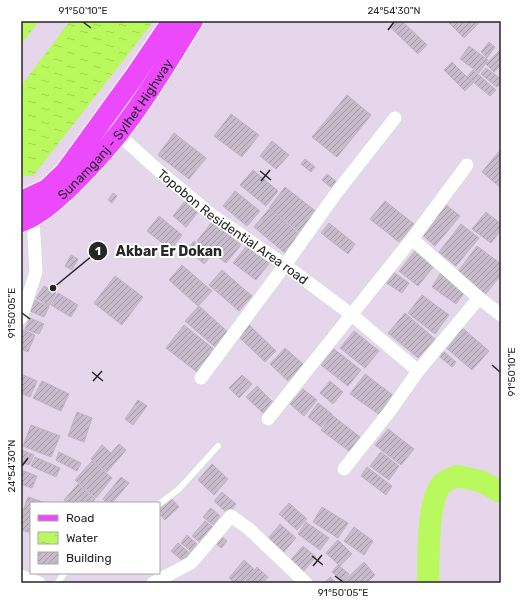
<svg xmlns="http://www.w3.org/2000/svg" width="522" height="604" viewBox="0 0 522 604" font-family="Rubik,sans-serif">
  <defs>
    <pattern id="water-ripples" width="26" height="14" patternUnits="userSpaceOnUse"><rect width="26" height="14" fill="#b9f95d"/><path d="M2 4q2-2 4 0t4 0M15 11q2-2 4 0t4 0" fill="none" stroke="#9fd551"/></pattern>
    <pattern id="building-hatch" width="6" height="6" patternUnits="userSpaceOnUse"><rect width="6" height="6" fill="#c8bbcc"/><path d="M-1 1l2-2M0 6l6-6M5 7l2-2" fill="none" stroke="#a298a5"/></pattern>
  </defs>
  <rect width="100%" height="100%" fill="#e5d6eb"/>
  <path fill="url(#water-ripples)" d="M21,21H39L21,45Z
    M70,21H154L33,176L21,175V86Z"/>
  <g fill="none" stroke-linecap="round" stroke-linejoin="round">
    <path stroke="#b9f95d" stroke-width="22" d="M428,583C429,561 426,498 443,483C447,480 453,478 457,476L480,481L501,492"/>
  </g>
  <path fill="url(#building-hatch)" stroke="#c1b0c6" d="M396,21H402L427,45L418,54L390,27Z
    M451,21H481L464,38L449,23Z
    M489,42L495,47L487,58L481,52Z
    M469,46L488,60L479,73L460,59Z
    M501,49V65L494,72L486,64Z
    M452,62L473,83L465,91L444,70Z
    M486,68L501,79V82L497,87L481,74Z
    M473,70L496,90L490,96L467,77Z
    M347,95L371,115L337,157L312,137Z
    M231,114L259,135L242,157L214,136Z
    M174,133L206,158L189,179L158,155Z
    M272,141L289,155L276,169L260,156Z
    M501,149V188L482,172Z
    M305,159L315,167L311,172L301,164Z
    M253,170L278,191L266,206L240,185Z
    M327,174L337,182L332,188L322,180Z
    M285,187L318,213L301,233L269,208Z
    M235,191L260,211L247,226L223,206Z
    M113,193L117,196L112,203L108,200Z
    M185,201L198,212L186,227L173,216Z
    M385,201L414,224L399,242L370,219Z
    M445,204L460,216L435,246L421,234Z
    M269,209L301,235L286,254L254,227Z
    M486,212L501,224V230L491,243L472,229Z
    M159,216L182,235L171,250L147,231Z
    M212,222L241,245L226,263L197,241Z
    M329,223L355,244L348,254L321,233Z
    M461,224L479,238L456,266L439,252Z
    M194,241L211,256L204,264L187,249Z
    M248,244L271,261L256,280L233,263Z
    M477,246L501,264V275L484,296L456,274Z
    M415,251L434,266L418,286L399,271Z
    M71,255L78,259L72,270L65,266Z
    M182,265L212,291L198,306L169,280Z
    M222,270L252,296L239,311L209,285Z
    M392,271L409,283L402,293L385,282Z
    M442,271L467,289L456,304L432,287Z
    M115,276L143,297L122,325L94,303Z
    M44,286L56,293L49,306L36,298Z
    M58,293L78,305L71,317L51,305Z
    M422,295L449,315L435,334L408,313Z
    M35,300L49,307L44,317L30,311Z
    M199,306L228,332L215,347L185,321Z
    M405,313L435,339L418,358L388,333Z
    M30,318L44,324L39,334L25,329Z
    M248,324L276,351L265,362L237,335Z
    M184,325L215,350L197,372L166,348Z
    M460,326L489,351L472,370L443,345Z
    M24,330L35,335L28,352L21,349V336Z
    M354,331L379,351L365,368L340,348Z
    M285,348L303,364L288,381L270,364Z
    M334,349L361,370L348,386L321,365Z
    M443,351L456,362L452,367L439,356Z
    M21,374L37,381L30,397L21,393Z
    M365,374L394,396L380,415L350,394Z
    M242,375L252,384L239,398L229,388Z
    M42,381L69,394L61,411L33,398Z
    M330,381L343,392L333,404L320,393Z
    M257,386L273,402L263,413L246,397Z
    M303,389L317,400L304,416L290,404Z
    M138,400L147,406L133,425L125,419Z
    M318,403L332,414L321,427L308,417Z
    M77,412L92,418L84,442L68,436Z
    M332,415L360,437L349,451L321,430Z
    M31,425L60,436L51,457L23,446Z
    M388,429L414,449L401,465L375,445Z
    M119,444L126,450L107,472L91,459L102,445L111,453Z
    M21,450L34,455L29,465L21,462Z
    M59,452L81,463L77,471L56,460Z
    M381,452L399,466L389,480L370,466Z
    M35,457L60,468L56,477L31,466Z
    M92,461L112,478L96,498L75,480Z
    M212,464L228,479L214,495L198,480Z
    M367,467L392,486L386,495L361,476Z
    M21,470L37,476L32,488L21,484Z
    M121,477L129,483L112,503H107L103,499Z
    M78,484L95,499L92,503H68L64,500Z
    M222,492L236,504L228,514L214,501Z
    M28,497L46,503H31V533L21,530V517Z
    M171,498L179,507L165,520L159,513V508Z
    M289,503L307,519L297,530L279,514Z
    M322,507L348,523L338,538L313,522Z
    M211,508L220,516L213,525L203,517Z
    M205,521L214,528L201,543L192,536Z
    M306,522L329,538L320,550L298,534Z
    M280,524L296,538L282,554L266,541Z
    M354,527L373,541L364,555L344,541Z
    M217,533L227,541L221,548L212,540Z
    M187,535L198,545L192,552L181,543Z
    M338,540L352,554L340,566L326,553Z
    M178,543L193,556L186,564L171,551Z
    M303,546L316,557L302,573L289,562Z
    M244,560L254,569L242,583H235L229,578Z
    M364,562L375,575L367,583H344L343,582Z
    M338,565L349,574L343,581L332,572Z
    M257,567L268,577L263,583H250L246,580Z
    M330,577L337,583H324Z"/>
  <g fill="none" stroke-linecap="round" stroke-linejoin="round">
    <defs>
      <path id="service" d="M159,504L179,489L218,446
        M57,583L65,573"/>
      <g id="minor">
        <path id="s1" d="M118,134L159,171L212,215L285,265L352,315L418,371"/>
        <path d="M412,239L479,298L501,315"/>
        <path d="M21,318L36,272L33,218"/>
        <path d="M201,378L285,265L337,192L395,118"/>
        <path d="M268,419L412,239L467,165"/>
        <path d="M344,469L390,411L418,371L479,298"/>
        <path d="M21,576L39,583"/>
        <path d="M153,583L191,563L231,516L249,529L306,583"/>
      </g>
      <g id="primary">
        <path d="M21,201L47,189L65,172L134,77L172,21"/>
        <path id="s2" d="M21,222C40,215 55,201 70,187C91,166 111,145 128,121C152,89 172,54 193,21"/>
      </g>
    </defs>
    <use href="#service" stroke="#cce2cb" stroke-width="8"/>
    <use href="#minor" stroke="#cce2cb" stroke-width="14"/>
    <use href="#primary" stroke="#fff" stroke-width="22"/>
    <use href="#service" stroke="#fff" stroke-width="6"/>
    <use href="#minor" stroke="#fff" stroke-width="13"/>
    <use href="#primary" stroke="#ec49fc" stroke-width="20"/>
  </g>
  <path fill="none" stroke="#262626" stroke-width="1.5" d="M83,22L91,28M388,30L394,22M260,171L271,180M261,181L270,170M22,313L30,319M492,365L500,372M92,372L103,381M93,381L102,371M22,466L28,458M312,556L323,565M313,566L322,555M335,576L343,582"/>
  <g text-anchor="middle" dominant-baseline="central" stroke-width="4" stroke-linejoin="round" paint-order="stroke">
    <g font-size="13" fill="#262626" stroke="#fff">
      <text stroke="none"><textPath href="#s2" startOffset="134">Sunamganj - Sylhet Highway</textPath></text>
      <text stroke="none"><textPath href="#s1" startOffset="148">Topobon Residential Area road</textPath></text>
    </g>
  </g>
  <path fill="none" stroke="#262626" stroke-width="1.5" d="M53 288L98 251"/>
  <g fill="#262626" stroke="#fff" stroke-width="1.5">
    <circle cx="53" cy="288" r="4"/>
    <circle cx="98" cy="251" r="10"/>
  </g>
  <g font-size="12" text-anchor="middle" font-weight="bold" fill="#fff">
    <text x="98" y="255">1</text>
  </g>
  <g font-size="14" text-anchor="middle" font-weight="bold" fill="#262626" stroke="#fff" stroke-width="4" stroke-linejoin="round" paint-order="stroke">
    <text x="169" y="256">Akbar Er Dokan</text>
  </g>
  <rect width="522" height="604" fill="none" stroke="#ffffff" stroke-width="44"/>
  <rect x="30" y="502" width="130" height="72" fill="#ffffff" stroke="#a8a8a8"/>
  <rect x="38" y="515" width="20" height="6" fill="#ec49fc" stroke="#a8a8a8"/>
  <text x="66" y="522" font-size="12" fill="#262626">Road</text>
  <rect x="38" y="532" width="20" height="12" fill="url(#water-ripples)" stroke="#a8a8a8"/>
  <text x="66" y="542" font-size="12" fill="#262626">Water</text>
  <rect x="38" y="552" width="20" height="12" fill="url(#building-hatch)" stroke="#a8a8a8"/>
  <text x="66" y="562" font-size="12" fill="#262626">Building</text>
  <rect x="22" y="22" width="478" height="560" fill="none" stroke="#262626" stroke-width="1.5"/>
  <g font-size="10" text-anchor="middle" fill="#262626">
    <text x="83" y="14">91°50'10"E</text>
    <text x="394" y="14">24°54'30"N</text>
    <text transform="translate(11 313) rotate(-90)" y="4">91°50'05"E</text>
    <text transform="translate(511 372) rotate(-90)" y="4">91°50'10"E</text>
    <text transform="translate(11 466) rotate(-90)" y="4">24°54'30"N</text>
    <text x="343" y="596">91°50'05"E</text>
  </g>
</svg>
